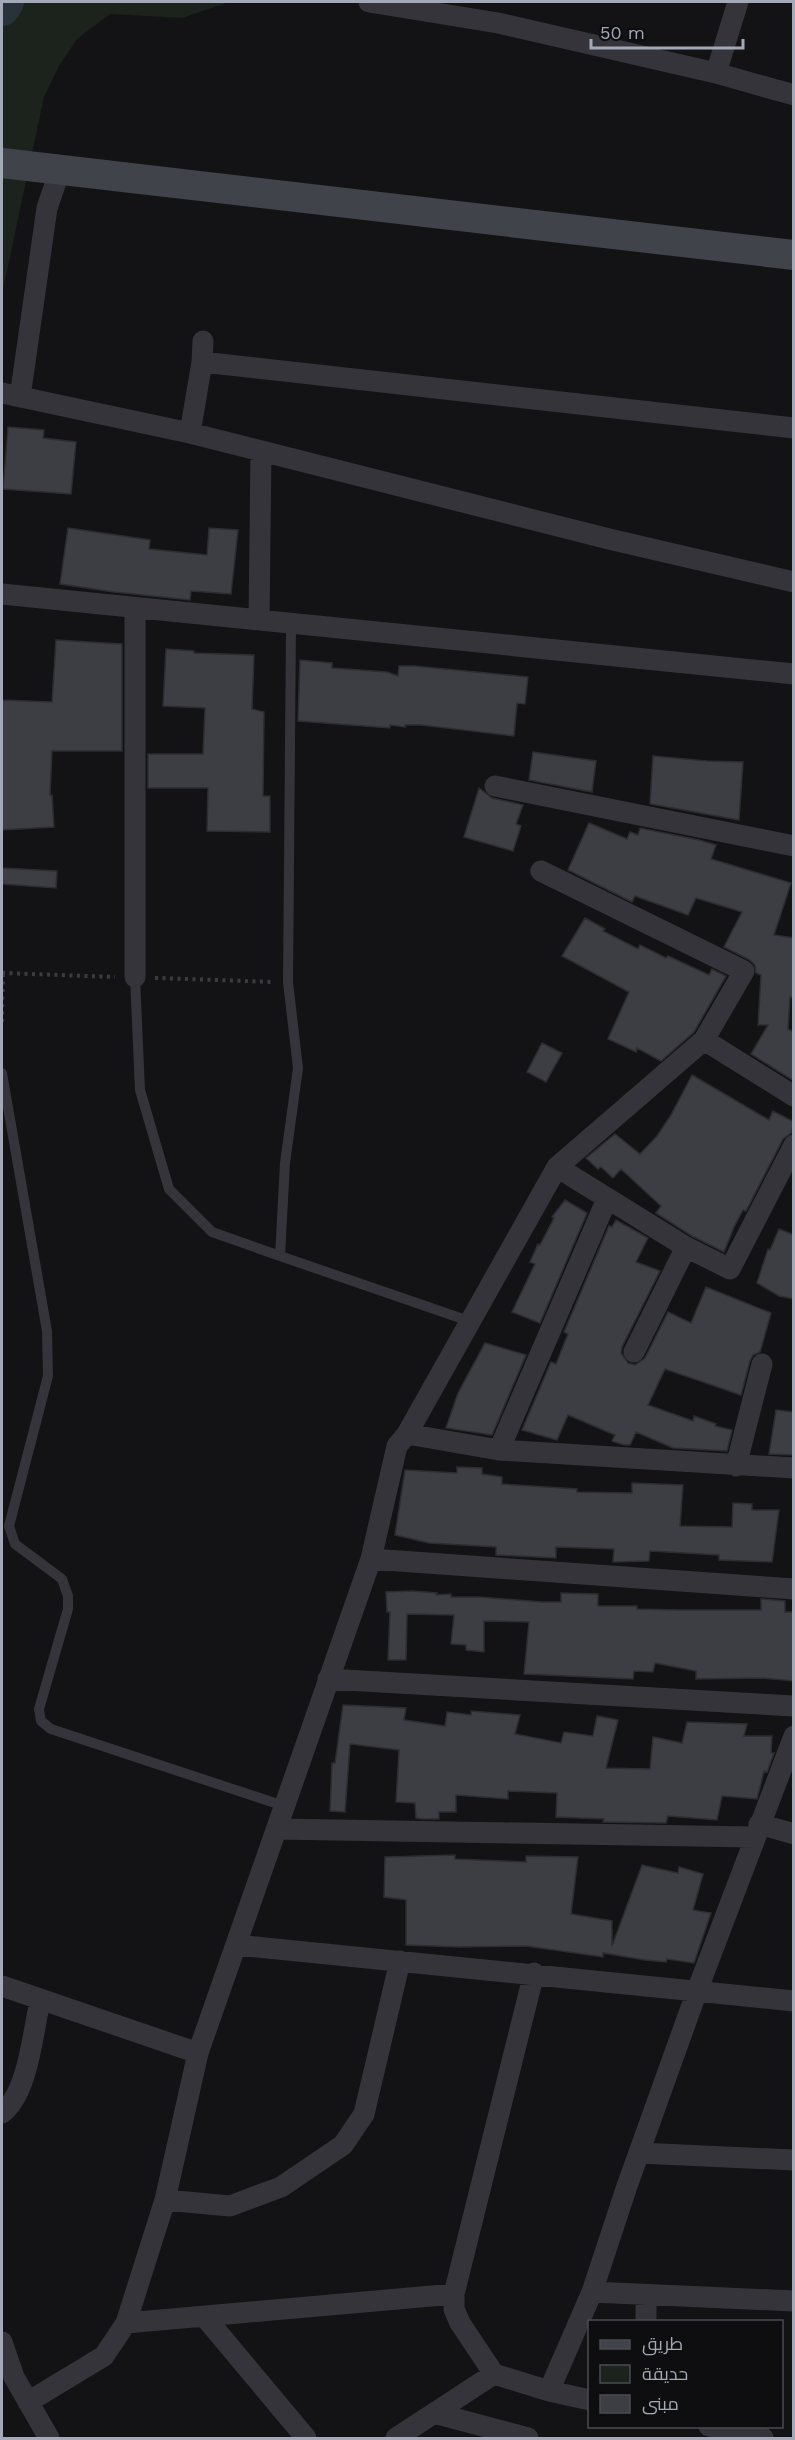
<svg xmlns="http://www.w3.org/2000/svg" width="795" height="2440" viewBox="0 0 795 2440" font-family="'Work Sans',Cairo,sans-serif">
  <rect width="100%" height="100%" fill="#131315"/>
  <path fill="#1b231c" d="M2,2H229L182,18L110,14L77,39L59,66L44,97L2,294Z"/>
  <g fill="none" stroke-linecap="round" stroke-linejoin="round">
    <path stroke="#28323a" stroke-width="36" d="M2,8L6,2"/>
  </g>
  <path fill="#3c3e43" stroke="#2d2d31" stroke-width="1.5" d="M8,427L44,430L43,438L76,442L71,494L3,489Z
    M68,528L150,540L149,549L207,555L209,528L238,530L231,594L191,591L190,600L114,592L60,584Z
    M56,640L122,644V751H52L50,795H52L54,827L2,830V700L52,702Z
    M166,649L194,651V653L254,655L252,709L264,712L263,796H270V832L207,831L208,788H148V754H203L205,708L163,706Z
    M300,660L332,663V668L387,672L398,676L399,666H414L528,677L525,704L517,703L514,736L421,725H405V727L390,725V728L298,721Z
    M533,752L596,761L592,792L529,780Z
    M653,756L707,761L743,762L739,820L650,804Z
    M479,788L492,798L523,805L516,824L521,826L513,851L464,837Z
    M589,823L627,839L630,832L638,835L640,828L699,840L716,845L711,859L791,883L774,935L794,938V998L790,997L788,1029L794,1032V1081L751,1054L768,1025H758L761,975L756,973L755,965L750,960L724,947L742,912L696,898L688,915L635,896L632,902L568,870Z
    M2,868L57,871L56,888L2,884Z
    M585,918L605,929L603,931L638,949L640,945L666,958L668,956L709,975L712,969L726,976L694,1032L661,1061L637,1048L636,1052L608,1039L629,992L562,956Z
    M542,1043L562,1053L546,1082L527,1072Z
    M692,1075L769,1120L773,1111L794,1122L791,1133L783,1139L746,1211L743,1210L734,1227L724,1252L692,1236L656,1213L661,1206L621,1169L613,1178L601,1167L598,1169L586,1158L615,1134L640,1154L657,1136L671,1115Z
    M565,1200L587,1213L540,1323L512,1312L535,1264L530,1262L538,1244L540,1245L554,1218L552,1217Z
    M616,1220L648,1238L636,1262L660,1271L622,1347L621,1353L628,1363L635,1365L645,1358L668,1312L691,1323L706,1287L771,1313L760,1352L753,1355L750,1361L741,1395L665,1369L648,1405L693,1421L694,1416L716,1424L715,1426L732,1430L727,1451L673,1448L636,1432L630,1445H624L612,1441L615,1435L568,1415L557,1440L522,1430L551,1362L556,1364L568,1334L564,1332L609,1226L612,1227Z
    M779,1229L794,1235V1299L779,1296L757,1283L768,1249L770,1250Z
    M485,1343L526,1355L492,1435L446,1428L458,1393Z
    M776,1410L794,1412V1455L769,1454Z
    M457,1467L482,1468V1474L502,1477V1484L577,1489V1492L632,1493V1483L683,1485L680,1526L732,1527L733,1503L752,1504V1510H779L772,1562L719,1560V1555L650,1551L649,1561L613,1562L614,1549L556,1547V1558L496,1555V1547L429,1543L395,1535L405,1470L457,1473Z
    M412,1591L437,1593L436,1595L451,1594V1597H479L542,1602H561V1593L598,1594V1606H637V1609L678,1610H761V1599L785,1601V1612H794V1681L762,1678L696,1679V1671L655,1663L653,1672L634,1671L633,1679L524,1674L529,1622L484,1621V1652L466,1650V1645L451,1644L454,1615L407,1614L406,1660H388L390,1612H387L386,1592Z
    M343,1705L406,1708L404,1720L445,1726L447,1712L471,1715V1711L520,1715L515,1734L561,1743L564,1732L593,1736L597,1716L618,1720L606,1768L650,1769L653,1737L682,1743L687,1722L747,1724L744,1736H772L771,1753H774L767,1772L764,1771L757,1799L722,1796L717,1820L668,1816L666,1823L603,1822L604,1819L556,1817L557,1793L508,1791V1799L456,1795V1812H439V1819H422L416,1818L415,1803L396,1802L399,1750L350,1744L345,1812L330,1811L332,1763H335Z
    M455,1855V1859L526,1862V1856L578,1857L571,1914L612,1921V1946L642,1865L678,1873L679,1867L703,1874L693,1910L711,1913L694,1963L667,1959L666,1962L645,1960L603,1953V1957L526,1946L459,1947L406,1945V1900L384,1897L385,1857Z"/>
  <g fill="none" stroke-linecap="round" stroke-linejoin="round">
    <path stroke="#393c41" stroke-width="4" stroke-dasharray="3 4.5" stroke-linecap="butt" d="M2,973L115,977
      M155,978L274,982
      M2,1022L3,974"/>
    <path stroke="#34343a" stroke-width="10" d="M291,624L288,982L298,1068L285,1163L280,1256L469,1321
      M135,977L140,1090L169,1189L212,1232L280,1256
      M2,1073L47,1331L48,1376L9,1526L15,1544L62,1579L68,1596V1609L39,1709L41,1721L51,1729L284,1806"/>
    <path stroke="#34343a" stroke-width="21" d="M369,2L498,23L716,73L794,95
      M716,73L738,2
      M202,362L794,428
      M2,393L190,433L609,539L794,582
      M20,397L47,208L60,170
      M190,433L202,362L203,341
      M2,594L794,674
      M259,620L261,451
      M495,786L794,846
      M135,977V608
      M704,1040L794,1096
      M557,1167L686,1247L730,1269L794,1145
      M634,1352L686,1247
      M407,1434L499,1450L794,1468
      M499,1450L607,1199
      M736,1466L762,1364
      M371,1559L794,1589
      M328,1679L794,1706
      M759,1824L794,1834
      M277,1829L754,1837
      M236,1945L794,2001
      M534,1973L454,2294V2309L460,2323L494,2374L549,2391L592,2292L627,2186L697,1991L794,1736
      M2,1986L198,2053L371,1559L397,1446L407,1434L557,1167L704,1040L744,971L541,871
      M2,2113C28,2094 33,2032 40,2001
      M639,2153L794,2160
      M165,2200L230,2206L281,2187L343,2145L364,2114L400,1961
      M592,2292L794,2301
      M204,2316L306,2438
      M646,2322V2295
      M126,2323L454,2294
      M2,2342L14,2377L49,2438
      M549,2391L590,2400
      M28,2402L104,2356L126,2323L165,2200L198,2053
      M434,2413L528,2438
      M709,2426L763,2438
      M396,2438L494,2374"/>
    <path stroke="#41434a" stroke-width="30" d="M2,163L794,255"/>
  </g>
  <rect width="795" height="2440" fill="none" stroke="#a3a9b7" stroke-width="6"/>
  <rect x="588" y="2320" width="195" height="108" fill="#0e0e10" stroke="#4a4c53" stroke-width="1.5"/>
  <rect x="600" y="2340" width="30" height="9" fill="#41434a" stroke="#4a4c53" stroke-width="1.5"/>
  <text x="642" y="2350" font-size="18" fill="#a3a9b7">طريق</text>
  <rect x="600" y="2365" width="30" height="18" fill="#1b231c" stroke="#4a4c53" stroke-width="1.5"/>
  <text x="642" y="2380" font-size="18" fill="#a3a9b7">حديقة</text>
  <rect x="600" y="2395" width="30" height="18" fill="#3c3e43" stroke="#4a4c53" stroke-width="1.5"/>
  <text x="642" y="2410" font-size="18" fill="#a3a9b7">مبنى</text>
  <path d="M591 39v9h152v-9" fill="none" stroke="#a3a9b7" stroke-width="3"/>
  <text x="600" y="39" font-size="18" fill="#a3a9b7" stroke="#0e0e10" stroke-width="4.5" paint-order="stroke">50 m</text>
</svg>
